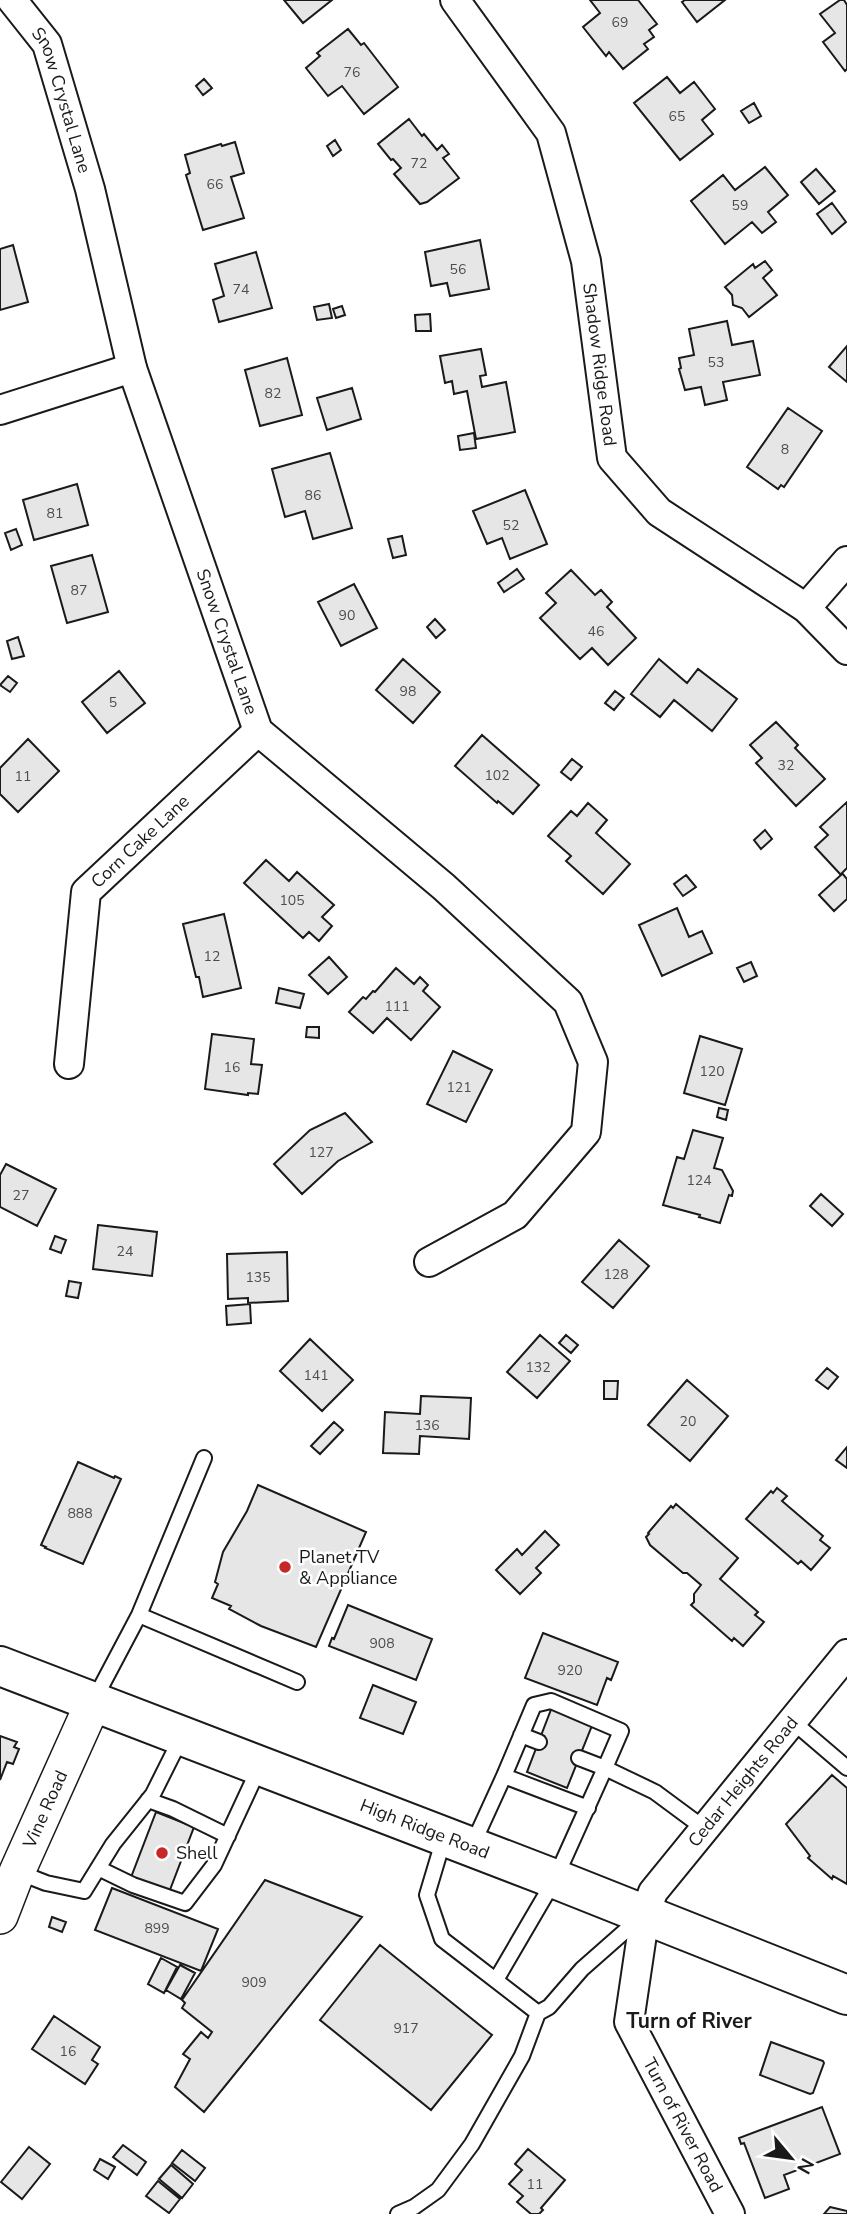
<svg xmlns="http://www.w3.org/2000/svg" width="847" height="2214" viewBox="0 0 847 2214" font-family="'Nunito Sans',sans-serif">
  <rect width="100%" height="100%" fill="#fff"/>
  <path fill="#e6e6e6" stroke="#1a1a1a" stroke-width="2" d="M284,0H332L303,23Z
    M590,0H638L657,24L649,30L654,37L644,44L648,49L623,69L609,52L606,56L583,27L600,13Z
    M685,0H725L697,22L682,2Z
    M840,0H844L847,5V69L845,71L823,42L835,33L820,14Z
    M348,29L361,45L364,43L398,87L364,114L342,86L328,96L306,68L320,56L317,53Z
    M667,77L680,93L694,82L715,109L702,120L713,134L680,160L634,103Z
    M204,79L212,88L203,95L196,86Z
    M754,103L761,116L749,123L741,111Z
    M409,119L422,136L424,134L437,150L442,145L449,154L443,158L459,178L427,202L420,204L394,174L401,168L393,159L391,160L378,144Z
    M335,140L341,150L333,156L327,146Z
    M235,142L244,173L231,177L244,218L203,230L186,175L190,173L185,155L221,144L222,146Z
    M765,167L788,195L768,212L776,222L762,233L752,222L725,244L691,201L723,175L735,190Z
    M816,169L835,191L819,204L801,182Z
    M832,203L846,222L832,234L817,214Z
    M480,240L489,289L450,296L447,283L431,286L425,252Z
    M13,245L28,302L0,310V249Z
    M256,252L272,308L219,322L213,300L224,296L215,264Z
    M765,261L772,270L763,278L777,295L749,317L742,308L733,305L732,295L725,287L753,264L755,268Z
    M329,304L332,318L317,320L314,307Z
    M342,306L345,315L336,318L333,309Z
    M430,314L431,331H416L415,315Z
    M727,321L732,345L753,341L760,375L723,382L727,400L705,405L701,387L685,390L679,369L681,368L679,358L694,355L689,329Z
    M847,346V382L829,367Z
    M481,349L486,375L480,376L482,387L506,382L515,432L476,439L467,391L454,394L452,381L445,383L440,356Z
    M287,358L302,415L260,426L245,370Z
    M352,388L361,419L327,430L317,398Z
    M788,408L822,431L784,487L781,485L778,489L747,467Z
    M474,433L476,448L460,450L458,436Z
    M330,453L352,528L313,539L305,511L285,517L272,469Z
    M77,484L88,525L34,540L23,500Z
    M525,490L547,544L510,559L502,538L487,544L473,511Z
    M16,529L22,545L11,550L5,533Z
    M402,536L406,555L393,558L388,539Z
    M92,555L108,612L67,623L51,566Z
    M517,569L524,579L504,592L498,583Z
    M571,570L595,595L601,590L612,602L607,607L636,638L608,665L592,648L580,659L540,618L556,603L546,593Z
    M354,584L377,628L341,646L318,602Z
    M435,619L445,630L436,638L427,627Z
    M18,637L24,656L12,659L7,641Z
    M403,659L440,692L413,723L376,690Z
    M659,659L687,683L698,669L737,699L712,731L674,700L660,717L631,694Z
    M119,671L145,703L107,733L82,702Z
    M8,676L17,683L10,692L0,685Z
    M615,691L624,698L614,710L605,703Z
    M776,722L798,745L795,748L825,779L796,806L756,763L762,758L750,745Z
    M482,735L539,785L513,814L498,801L497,803L455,766Z
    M28,739L59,771L18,812L0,794V768Z
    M572,759L582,767L571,780L561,772Z
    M847,802V868L842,873L847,879V899L834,911L819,895L841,875L815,847L828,835L820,827Z
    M588,803L607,820L596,833L630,864L603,894L566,861L571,856L548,836L571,811L577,816Z
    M765,830L772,839L761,849L754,840Z
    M266,860L289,881L297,872L334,905L322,917L332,926L319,941L309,932L303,938L244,883Z
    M686,875L696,887L683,896L674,884Z
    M677,908L689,937L702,931L712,953L662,976L639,925Z
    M224,914L241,988L203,997L199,977H196L183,924Z
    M329,957L347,977L328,994L309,975Z
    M751,962L757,976L744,982L737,968Z
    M396,968L414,984L420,977L428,985L423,991L440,1007L411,1040L387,1018L373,1033L349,1012L363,997L366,999L373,991L375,992Z
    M279,988L304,994L300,1008L276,1003Z
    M307,1027H319V1038L306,1037Z
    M212,1034L254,1039L251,1064L262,1065L258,1094L248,1093V1095L205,1089Z
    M700,1036L742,1049L725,1105L684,1093Z
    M453,1051L492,1070L466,1122L427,1104Z
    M719,1108L728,1110L726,1120L717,1117Z
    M345,1113L372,1142L338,1161L302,1194L274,1164L310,1130Z
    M693,1130L723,1138L714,1168L722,1170L733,1191L732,1196L729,1195L720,1223L699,1217L700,1215L663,1205L677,1157L684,1159Z
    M6,1164L56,1189L37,1226L0,1207V1175Z
    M821,1194L843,1214L832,1226L810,1206Z
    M98,1225L157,1232L152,1276L93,1269Z
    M55,1236L66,1240L61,1253L50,1249Z
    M619,1240L649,1266L613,1308L582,1282Z
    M287,1252L288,1301L248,1303V1298L228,1299L227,1254Z
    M69,1281L81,1283L78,1298L66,1296Z
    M250,1304L251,1323L227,1325L226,1306Z
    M540,1335L570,1361L537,1398L507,1372Z
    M566,1335L578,1345L571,1353L559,1343Z
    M310,1339L353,1380L322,1411L280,1371Z
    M827,1368L838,1377L828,1389L816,1380Z
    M687,1380L728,1416L690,1461L648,1425Z
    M604,1381H618L617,1399H604Z
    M421,1396L471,1398L469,1439L420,1436L419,1454L383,1453L385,1412L420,1414Z
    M334,1422L343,1430L320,1454L311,1446Z
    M847,1447V1468L836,1460Z
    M78,1462L114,1478L115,1476L121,1479L83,1564L45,1548L46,1547L41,1545Z
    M258,1485L366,1532L316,1647L261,1626L229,1609L231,1606L212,1598L218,1584L215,1582L223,1552L247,1511Z
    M777,1488L787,1496L782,1501L823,1536L820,1540L830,1548L811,1570L801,1561L798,1564L746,1519L771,1491L773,1493Z
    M676,1504L738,1558L720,1579L758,1612L755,1615L764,1622L743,1646L734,1638L732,1641L691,1605L694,1602V1594L701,1585L687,1573H683L650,1545L646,1537L649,1534L648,1533L671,1506L673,1508Z
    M545,1531L559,1545L536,1568L541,1573L520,1594L496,1570L517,1549L522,1555Z
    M348,1605L432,1639L416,1680L329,1646L332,1638L334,1639Z
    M543,1633L618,1662L611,1680L607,1678L597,1705L525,1678Z
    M373,1685L416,1702L403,1734L360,1718Z
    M552,1707L593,1723L567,1788L527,1772Z
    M0,1736L17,1742L14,1747L19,1749L13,1764L7,1762L0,1780Z
    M832,1775L847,1788V1884L833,1876L832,1879L808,1858L810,1856L786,1824Z
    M156,1812L194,1827L168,1895L130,1880Z
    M265,1880L362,1917L204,2112L175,2087L190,2059L183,2054L201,2032L208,2038L212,2032L182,2008L185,2003L182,2000Z
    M112,1888L218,1929L201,1971L95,1930Z
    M52,1917L66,1922L62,1932L49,1927Z
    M380,1945L492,2035L431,2110L320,2020Z
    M161,1958L177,1967L164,1993L148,1984Z
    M180,1965L195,1973L181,1999L166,1990Z
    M54,2016L100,2047L92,2060L98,2064L85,2084L32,2049Z
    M771,2042L823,2061L824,2063L813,2093L810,2094L760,2075Z
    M822,2107L840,2154L784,2175L789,2189L765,2198L744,2143L741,2144L739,2138Z
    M123,2145L146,2162L137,2175L113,2157Z
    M29,2147L50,2164L22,2199L1,2182Z
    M528,2149L565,2180L541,2208L543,2210L539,2214H531L517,2202L523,2196L509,2184L522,2170L515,2164Z
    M182,2150L205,2168L195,2181L172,2163Z
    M100,2159L115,2167L108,2179L94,2170Z
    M171,2165L193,2184L182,2198L159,2179Z
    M158,2181L180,2199L169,2213L146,2196Z
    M830,2207L847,2211V2214H824Z"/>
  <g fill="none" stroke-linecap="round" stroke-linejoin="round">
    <defs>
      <path id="service" d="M139,1615L297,1682
        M93,1702L139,1615L204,1458
        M792,1721L847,1768
        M521,1735L539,1742
        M504,1776L534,1705L551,1701L621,1731L605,1768L579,1758
        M148,1800L173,1809L228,1836
        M444,1838L427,1895L442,1939L538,2013
        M472,1846L504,1776L588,1808
        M98,1868L133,1885L185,1903L214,1865L260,1766
        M18,1872L46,1883L84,1891L113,1844L153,1794L182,1736
        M496,1980L555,1879L605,1768L655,1792L705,1829
        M398,2214L414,2207L438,2190L472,2144L522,2056L538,2013L549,2007L582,1969L641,1917"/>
      <g id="minor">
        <path id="s1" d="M12,0L47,44L90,189L132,368L258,731L444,887L568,1002L593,1062L586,1132L515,1215L429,1262"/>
        <path id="s2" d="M455,0L551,133L586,261L612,458L659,512L806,608L847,650"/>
        <path d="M0,410L132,368"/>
        <path d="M806,608L847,561"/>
        <path id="s3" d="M69,1064L86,892L258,731"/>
        <path id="s4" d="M730,2214L629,2022L645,1914L653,1892L847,1654"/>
      </g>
      <g id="tertiary">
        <path id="s5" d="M0,1916L17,1872L93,1703"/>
      </g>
      <g id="primary">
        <path id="s6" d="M0,1666L555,1879L847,1995"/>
      </g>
    </defs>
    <use href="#service" stroke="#1a1a1a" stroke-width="18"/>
    <use href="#minor" stroke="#1a1a1a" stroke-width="32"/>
    <use href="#tertiary" stroke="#1a1a1a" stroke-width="38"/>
    <use href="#primary" stroke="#1a1a1a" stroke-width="42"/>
    <use href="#service" stroke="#fff" stroke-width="14"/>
    <use href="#minor" stroke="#fff" stroke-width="28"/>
    <use href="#tertiary" stroke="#fff" stroke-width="35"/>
    <use href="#primary" stroke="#fff" stroke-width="38"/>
  </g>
  <g fill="#c62828" stroke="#fff" stroke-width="2.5">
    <circle cx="285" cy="1567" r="7"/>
    <circle cx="162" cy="1853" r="7"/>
  </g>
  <g text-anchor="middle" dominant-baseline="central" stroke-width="5" stroke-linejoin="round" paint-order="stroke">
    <g font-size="14" fill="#4d4d4d">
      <text x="620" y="22">69</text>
      <text x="352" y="72">76</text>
      <text x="677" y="116">65</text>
      <text x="419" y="163">72</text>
      <text x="215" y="184">66</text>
      <text x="740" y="205">59</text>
      <text x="458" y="269">56</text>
      <text x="241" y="289">74</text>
      <text x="716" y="362">53</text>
      <text x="273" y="393">82</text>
      <text x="785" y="449">8</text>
      <text x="313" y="495">86</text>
      <text x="55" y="513">81</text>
      <text x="511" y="525">52</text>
      <text x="79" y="590">87</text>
      <text x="347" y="615">90</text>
      <text x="596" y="631">46</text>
      <text x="408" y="691">98</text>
      <text x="113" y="702">5</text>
      <text x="786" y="765">32</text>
      <text x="497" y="775">102</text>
      <text x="23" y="776">11</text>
      <text x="292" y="900">105</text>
      <text x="212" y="956">12</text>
      <text x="397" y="1006">111</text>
      <text x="232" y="1067">16</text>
      <text x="712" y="1071">120</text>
      <text x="459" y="1087">121</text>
      <text x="321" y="1152">127</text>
      <text x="699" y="1180">124</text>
      <text x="21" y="1195">27</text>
      <text x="125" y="1251">24</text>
      <text x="616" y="1274">128</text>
      <text x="258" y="1277">135</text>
      <text x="538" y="1367">132</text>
      <text x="316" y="1375">141</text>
      <text x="688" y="1421">20</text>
      <text x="427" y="1425">136</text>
      <text x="80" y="1513">888</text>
      <text x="382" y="1643">908</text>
      <text x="570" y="1670">920</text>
      <text x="157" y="1928">899</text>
      <text x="254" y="1982">909</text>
      <text x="406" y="2028">917</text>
      <text x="68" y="2051">16</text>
      <text x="535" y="2184">11</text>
    </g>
    <g font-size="18" fill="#1a1a1a" stroke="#fff">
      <text stroke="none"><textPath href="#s1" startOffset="114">Snow Crystal Lane</textPath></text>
      <text stroke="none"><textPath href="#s2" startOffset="401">Shadow Ridge Road</textPath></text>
      <text stroke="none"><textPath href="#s1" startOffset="681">Snow Crystal Lane</textPath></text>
      <text stroke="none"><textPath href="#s3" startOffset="247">Corn Cake Lane</textPath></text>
      <text stroke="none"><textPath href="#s4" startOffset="492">Cedar Heights Road</textPath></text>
      <text stroke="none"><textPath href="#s5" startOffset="116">Vine Road</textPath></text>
      <text stroke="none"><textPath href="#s6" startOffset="455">High Ridge Road</textPath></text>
      <text transform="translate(683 2125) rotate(62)">Turn of River Road</text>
    </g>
    <g font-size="18" fill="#1a1a1a" stroke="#fff" text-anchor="start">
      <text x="299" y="1557">Planet TV<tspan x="299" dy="21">&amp; Appliance</tspan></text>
      <text x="176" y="1853">Shell</text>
    </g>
    <g font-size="21" font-weight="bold" fill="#1a1a1a" stroke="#fff">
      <text x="689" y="2021">Turn of River</text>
    </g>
  </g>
  <g transform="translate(791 2158) rotate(119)" stroke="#ffffff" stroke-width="5" paint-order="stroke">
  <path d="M0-5L12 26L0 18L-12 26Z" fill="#1a1a1a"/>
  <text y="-10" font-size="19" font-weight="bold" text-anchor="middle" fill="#1a1a1a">N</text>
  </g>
</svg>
